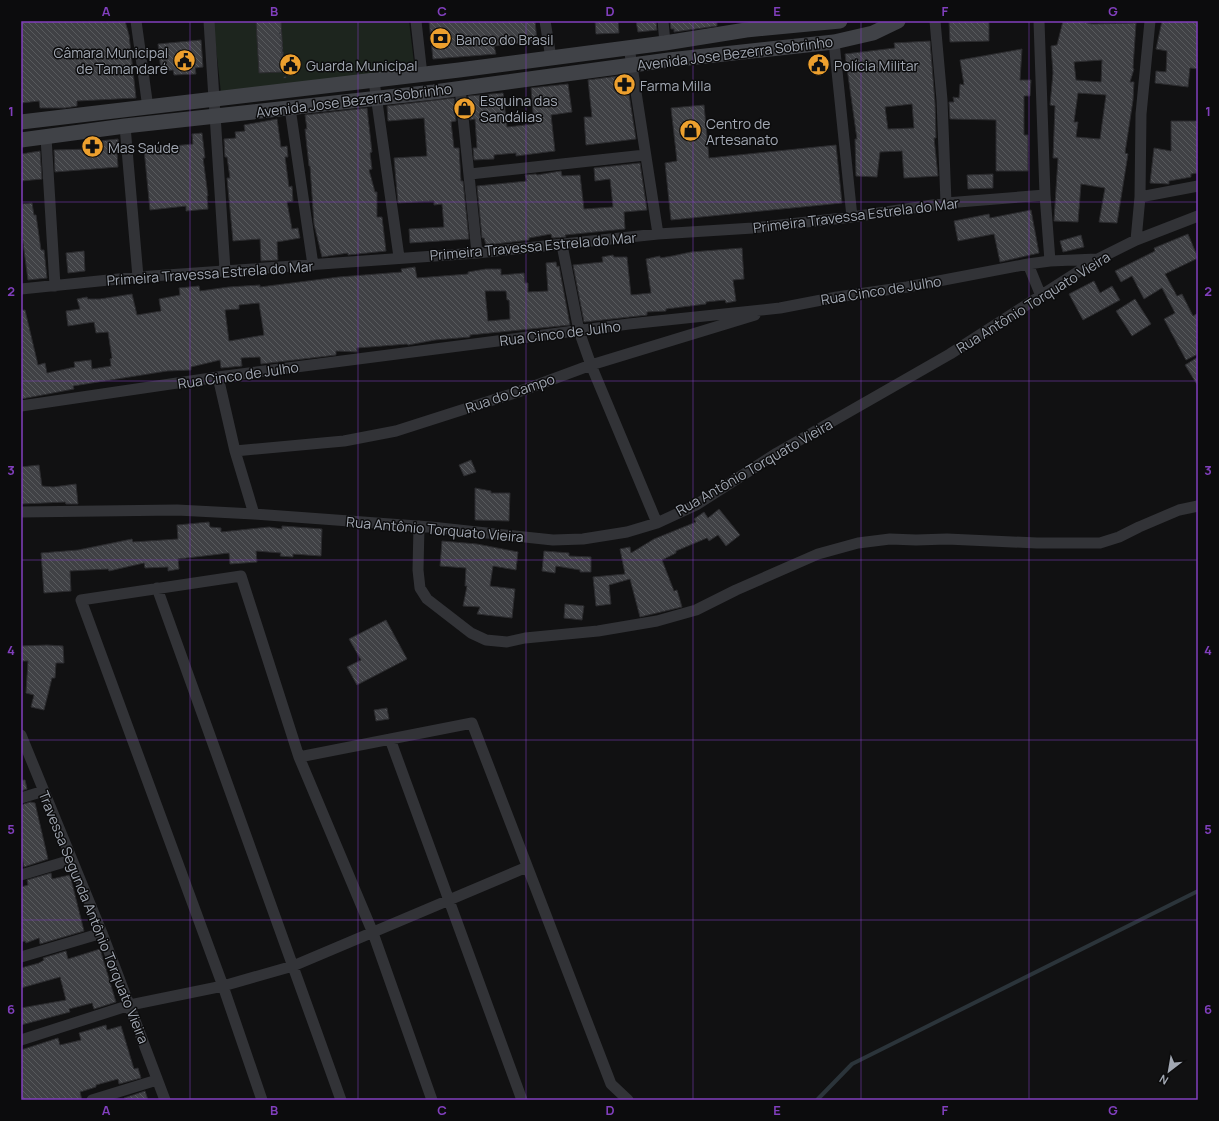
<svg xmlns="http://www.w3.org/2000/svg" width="1219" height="1121" viewBox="0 0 1219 1121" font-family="Manrope,sans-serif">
  <defs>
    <pattern id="building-back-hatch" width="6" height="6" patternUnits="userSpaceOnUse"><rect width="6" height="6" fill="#404145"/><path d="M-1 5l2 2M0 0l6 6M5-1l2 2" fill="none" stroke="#585a5d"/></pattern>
  </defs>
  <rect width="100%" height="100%" fill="#111112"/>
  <path fill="#1d251e" d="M213,21H409L415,71L221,93Z"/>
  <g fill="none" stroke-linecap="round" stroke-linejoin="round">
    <path stroke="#2b343a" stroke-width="4" d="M817,1100L852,1064L1198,891"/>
  </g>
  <path fill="url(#building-back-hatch)" stroke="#2b2b2e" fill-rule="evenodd" d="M21,21H125L129,35L136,98L77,101V106L65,108H40L39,101L21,103Z
    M256,21H281L284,72L259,73Z
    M429,21H535L537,41L494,46L496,54L433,59Z
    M595,21H618L619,33L596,34Z
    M636,21H656L657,30L638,32Z
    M670,21H717V26L674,32V29H671Z
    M949,21H989V41L950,42Z
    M1063,21H1079L1092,24L1136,23L1133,68L1134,69L1130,82H1134L1133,100L1125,153L1128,154L1117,223L1099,222L1105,188L1081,184L1078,222L1054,221L1058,158H1053L1055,106L1050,105L1053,73L1051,46L1057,45ZM1102,60L1101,82L1076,80L1074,62ZM1078,93L1106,95L1100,139L1076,137L1078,122H1074Z
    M1162,21H1198V69L1190,68L1188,87L1155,83L1156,71L1166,72L1167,51L1156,49Z
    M201,40L203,67L195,68L196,74L174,75L173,70L161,71L158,44Z
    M930,41L935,103L936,138H934L938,176L904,178L902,151L880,152L877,177L856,176L855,139H857L845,54L895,48L894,43ZM912,104L914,128L888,129L885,107Z
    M1022,49L1020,80H1031L1030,96H1024V135H1028V171H996V120L950,119L949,102H954L953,97L959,98L960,84L964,85L960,60Z
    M626,75L636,139L586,145L584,117H592L588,80Z
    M568,84L572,112L551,115L555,151L516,156V153L494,155V159L474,160L473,148H477L475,119L470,120L468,96L503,93L507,127L534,124L531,88Z
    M454,98L456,121L451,122L454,148H459L461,181H463L469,239L410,243L409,229L444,227L442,204L434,205V201L398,203L394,158L427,156L424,118L388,121L387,106Z
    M704,105L709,158L836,145L842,203L671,220L665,163L677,161L671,108Z
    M367,108L372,152L370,153L372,169L369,170L375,192H377V217H382L386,251L348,255V253L322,257L314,224L310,166H309L305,129H307L305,115Z
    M277,119L281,147L287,146L288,157H285L289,187L292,186L293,201L287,202L292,229L298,228L300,238L277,242L278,260L261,261L260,239L233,241L227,178H230L227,157H225L224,139L236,138L235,132L245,131L244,125Z
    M1171,121H1198V173L1191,174V177L1169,181V184L1150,183L1154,148L1171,151Z
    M202,133L205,158H203L208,196H207L208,209L186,211V206L150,210L144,149L193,144L192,134Z
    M118,139L120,152H117L118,167L55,172L54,150L91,149L90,142Z
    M40,151L42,179L21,181V154Z
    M640,163L647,210L624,212L625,229L565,235L566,237L552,238L551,234L529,238V240L486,245L484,238H482L477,186L527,181L525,175L536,174L537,175L561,171L562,176L580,175L584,209L613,207L610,179L595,181L594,168Z
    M993,174V188L968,189L967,175Z
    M32,203L34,215H36L41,250H44L47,278L28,280L21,228V204Z
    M1031,210L1039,253L1000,262L994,234L958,241L954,221L989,214L990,218Z
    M1188,234L1198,258L1165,274L1177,296L1182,294L1193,316L1198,313V354L1186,360L1164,319L1175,313L1162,288L1144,299L1132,276L1121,282L1115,271L1155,251L1154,248Z
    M1081,235L1084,247L1063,252L1060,241Z
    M742,248L744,279L733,280L736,301L726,303L725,300L706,302V304L666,309V311L647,312V315L584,322L573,265L603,262L602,257L613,255L614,257H627L631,295L651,293L646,259L660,256V258L672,256L691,252Z
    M84,251L85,271L68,273L66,253Z
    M556,262L557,267L559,266L570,325L470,335V337L435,340L408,345L407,344L357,348V352L336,351V355L261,364L260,357L241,358L242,366L221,368L220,360L191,367V370L167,371L73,386L74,389L21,399V310H25L38,365L45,363L47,373L75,367L74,362L91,360L92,369L111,366L110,359L112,358L108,332L96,333L94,322L68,326L66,311L80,309L77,299L87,297L88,299H100L132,294L137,315L161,311L159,299L180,295L179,288L199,286L200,291L229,287L260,285V287L339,277L402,272L401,269L415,267L417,278L468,274V272L486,269H501V275L524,273L525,283H528V292L548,291L546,263ZM485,291H506L507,300H509L510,319L488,321ZM259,303L264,335L229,341L225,310L239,309V305Z
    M1094,281L1100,293L1112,286L1120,300L1083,320L1069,294Z
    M1135,299L1151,324L1132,336L1116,311Z
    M1198,357V386L1185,365Z
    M471,460L476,472L464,476L459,465Z
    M39,465L42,486L53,487L76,484L78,504H66L65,502L21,504V467Z
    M475,488L491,491V493H510L509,521L475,520Z
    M719,509L740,535L726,546L718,535L709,541L707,538L676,551V553L662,560L674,591L677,590L682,607L640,617L630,579L609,585L611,604L596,606L593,577L625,574L620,549L630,547L631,553L654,539L696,522L694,519L704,512L708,518Z
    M209,522L210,527L221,528V532L269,527L282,529V526L322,529L321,556L293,554V557L280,556L281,553L256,551L257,562L230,564L229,553L178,559L179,569L168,571V567L145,568L144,563L109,571L108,569L70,571L71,591L44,593L41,553L78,550L132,539L133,542L178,539L177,525Z
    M442,541L477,544L518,552L516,570L493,566L490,586L515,589L512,618L477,614L480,607L463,606L467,586H465L466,568L440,566Z
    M544,551L569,553V556L591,557V572H580V570L556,566L555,573L542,571Z
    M565,604L584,606L582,620L564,618Z
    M386,620L407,659L357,685L347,667L361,660L349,639Z
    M47,645L63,646L64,663H56L55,678H52L44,710L31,707L34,695L26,693L28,661H21V646Z
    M387,708L389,719L376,721L374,710Z
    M21,780H25L27,789L21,791Z
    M30,802L35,803L48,859L24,867L21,853V805Z
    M51,873L52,879L70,875L84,931L40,944L39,938L26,943L25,941L21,942V887L28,885L27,880Z
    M100,949L116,1002L94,1009L92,1003L69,1009L70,1012L21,1025V1008L66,1000L60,977L21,988V968L39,963L44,960L43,958L66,951L68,959Z
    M106,1025L107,1030L121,1026L134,1069L138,1068L141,1078L119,1084L118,1079L96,1085V1087L80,1092L82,1100H21V1050L58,1038L60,1045L81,1040L79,1033Z
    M145,1091L148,1100H125L124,1098Z"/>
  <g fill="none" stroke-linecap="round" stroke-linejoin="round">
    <path stroke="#383a3e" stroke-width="2.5" stroke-dasharray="2 3" stroke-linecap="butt" d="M280,32L285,78"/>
    <path stroke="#323337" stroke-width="11" d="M136,21L148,108
      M209,21L225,270
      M416,21L422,75
      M545,21L551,58
      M663,21L665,43
      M935,21L942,100L946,203
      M1039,21L1045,195L1050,261
      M834,42L852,217
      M629,47L658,234
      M374,81L399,257
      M460,88L477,253
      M290,108L313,265
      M125,126L138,277
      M46,137L55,286
      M470,174L645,155
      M1140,197L1198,186
      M1136,240L1140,197L1141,114L1150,21
      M562,245L579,331L591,365L657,523
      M1028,264L1041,296
      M21,289L138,277L477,253L658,234L753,228L852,217L946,203L1045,195
      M218,377L235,451L254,514
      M21,406L218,377L629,324L780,308L837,297L907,287L1028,264L1050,261L1097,259
      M235,451L344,441L396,431L518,392L591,365L755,315
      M21,512L177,510L254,514L431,527L553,540L583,539L627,532L657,523L696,505L777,453L950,354L1098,259L1136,240L1198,216
      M419,526L418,570L420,588L427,599L471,633L486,640L507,642L525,638L598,631L657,621L696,610L736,590L818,554L858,543L890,539L916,540L947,539L1037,543H1100L1119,537L1139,527L1179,510L1198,506
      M157,588L341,1100
      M21,735L102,933L165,1100
      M390,739L522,1100
      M299,757L472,723L611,1084L628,1100
      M21,798L44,791
      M21,875L71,860
      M21,957L102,933
      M21,1040L130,1005L223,986L293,966L527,867
      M92,1100L157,1080
      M262,1100L223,986L81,600L241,576L299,757L373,933L432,1100"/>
    <path stroke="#404247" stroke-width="15" d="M21,122L459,70L665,43L746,30L840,21
      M21,140L125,126L434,92L669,60L834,42L873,33L898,21"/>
  </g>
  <path fill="none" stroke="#813fbd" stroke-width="1" stroke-opacity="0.55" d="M190,21V1100M358,21V1100M526,21V1100M693,21V1100M861,21V1100M1029,21V1100M21,202H1198M21,381H1198M21,560H1198M21,740H1198M21,920H1198"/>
  <defs>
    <symbol id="bank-disc" viewBox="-11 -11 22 22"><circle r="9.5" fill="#eda02e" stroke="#0c0c0d"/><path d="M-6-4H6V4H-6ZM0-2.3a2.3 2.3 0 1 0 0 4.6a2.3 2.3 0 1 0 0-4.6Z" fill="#111"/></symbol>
    <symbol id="civic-disc" viewBox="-11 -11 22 22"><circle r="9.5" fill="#eda02e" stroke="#0c0c0d"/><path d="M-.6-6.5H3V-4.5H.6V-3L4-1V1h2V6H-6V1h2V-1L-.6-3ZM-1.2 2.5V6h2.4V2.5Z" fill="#111"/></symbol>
    <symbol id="pharmacy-disc" viewBox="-11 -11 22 22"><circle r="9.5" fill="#eda02e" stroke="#0c0c0d"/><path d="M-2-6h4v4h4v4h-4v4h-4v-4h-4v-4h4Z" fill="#111"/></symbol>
    <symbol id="shop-disc" viewBox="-11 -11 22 22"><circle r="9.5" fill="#eda02e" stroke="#0c0c0d"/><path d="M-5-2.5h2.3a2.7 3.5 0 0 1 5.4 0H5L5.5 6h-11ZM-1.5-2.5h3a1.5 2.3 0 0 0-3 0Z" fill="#111"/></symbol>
  </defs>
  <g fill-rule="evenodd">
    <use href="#bank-disc" x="428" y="26" width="25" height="25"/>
    <use href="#civic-disc" x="172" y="48" width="25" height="25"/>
    <use href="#civic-disc" x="278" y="52" width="25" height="25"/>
    <use href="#civic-disc" x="806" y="52" width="25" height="25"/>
    <use href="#pharmacy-disc" x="612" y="72" width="25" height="25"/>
    <use href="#shop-disc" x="452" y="96" width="25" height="25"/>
    <use href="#shop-disc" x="678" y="118" width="25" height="25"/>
    <use href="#pharmacy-disc" x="80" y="134" width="25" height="25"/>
  </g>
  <g text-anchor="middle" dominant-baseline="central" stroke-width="3" stroke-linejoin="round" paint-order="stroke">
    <g font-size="14" fill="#a2a8b3" stroke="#0c0c0d" text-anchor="start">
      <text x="456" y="39">Banco do Brasil</text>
      <text x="168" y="52" text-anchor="end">Câmara Municipal<tspan x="168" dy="16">de Tamandaré</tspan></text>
      <text x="306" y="65">Guarda Municipal</text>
      <text x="834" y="65">Polícia Militar</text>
      <text x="640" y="85">Farma Milla</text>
      <text x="480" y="100">Esquina das<tspan x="480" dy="16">Sandálias</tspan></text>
      <text x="706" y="123">Centro de<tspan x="706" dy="16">Artesanato</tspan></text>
      <text x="108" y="147">Mas Saúde</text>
    </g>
    <g font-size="14" fill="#a2a8b3" stroke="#0c0c0d">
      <text transform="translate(735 53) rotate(-7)">Avenida Jose Bezerra Sobrinho</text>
      <text transform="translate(354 100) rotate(-7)">Avenida Jose Bezerra Sobrinho</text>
      <text transform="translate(856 215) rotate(-7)">Primeira Travessa Estrela do Mar</text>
      <text transform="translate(533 246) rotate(-5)">Primeira Travessa Estrela do Mar</text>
      <text transform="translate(210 273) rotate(-4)">Primeira Travessa Estrela do Mar</text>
      <text transform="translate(881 290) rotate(-9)">Rua Cinco de Julho</text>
      <text transform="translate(1033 302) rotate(-32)">Rua Antônio Torquato Vieira</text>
      <text transform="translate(560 333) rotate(-7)">Rua Cinco de Julho</text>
      <text transform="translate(238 375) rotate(-8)">Rua Cinco de Julho</text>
      <text transform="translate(510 393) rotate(-19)">Rua do Campo</text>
      <text transform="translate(754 467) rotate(-30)">Rua Antônio Torquato Vieira</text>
      <text transform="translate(435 529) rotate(5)">Rua Antônio Torquato Vieira</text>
      <text transform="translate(94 917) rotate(68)">Travessa Segunda Antônio Torquato Vieira</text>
    </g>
  </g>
  <rect width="1219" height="1121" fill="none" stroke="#0c0c0d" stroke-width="44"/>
  <g transform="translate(1169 1071) rotate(211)" stroke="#0c0c0d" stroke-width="3" paint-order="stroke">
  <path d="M0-3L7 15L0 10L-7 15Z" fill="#a2a8b3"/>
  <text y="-6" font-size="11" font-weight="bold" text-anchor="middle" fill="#a2a8b3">N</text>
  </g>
  <rect x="22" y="22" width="1175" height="1077" fill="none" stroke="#813fbd" stroke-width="1.5"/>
  <g font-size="13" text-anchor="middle" font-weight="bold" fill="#813fbd">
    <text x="106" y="16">A</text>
    <text x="274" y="16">B</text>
    <text x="442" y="16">C</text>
    <text x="610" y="16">D</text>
    <text x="777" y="16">E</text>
    <text x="945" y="16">F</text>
    <text x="1113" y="16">G</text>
    <text x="11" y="116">1</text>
    <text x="1208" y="116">1</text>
    <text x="11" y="296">2</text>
    <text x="1208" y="296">2</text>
    <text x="11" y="475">3</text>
    <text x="1208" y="475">3</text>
    <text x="11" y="655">4</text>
    <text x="1208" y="655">4</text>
    <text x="11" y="834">5</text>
    <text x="1208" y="834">5</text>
    <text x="11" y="1014">6</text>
    <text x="1208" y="1014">6</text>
    <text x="106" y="1115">A</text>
    <text x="274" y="1115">B</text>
    <text x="442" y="1115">C</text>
    <text x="610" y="1115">D</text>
    <text x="777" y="1115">E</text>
    <text x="945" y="1115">F</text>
    <text x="1113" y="1115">G</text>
  </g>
</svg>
